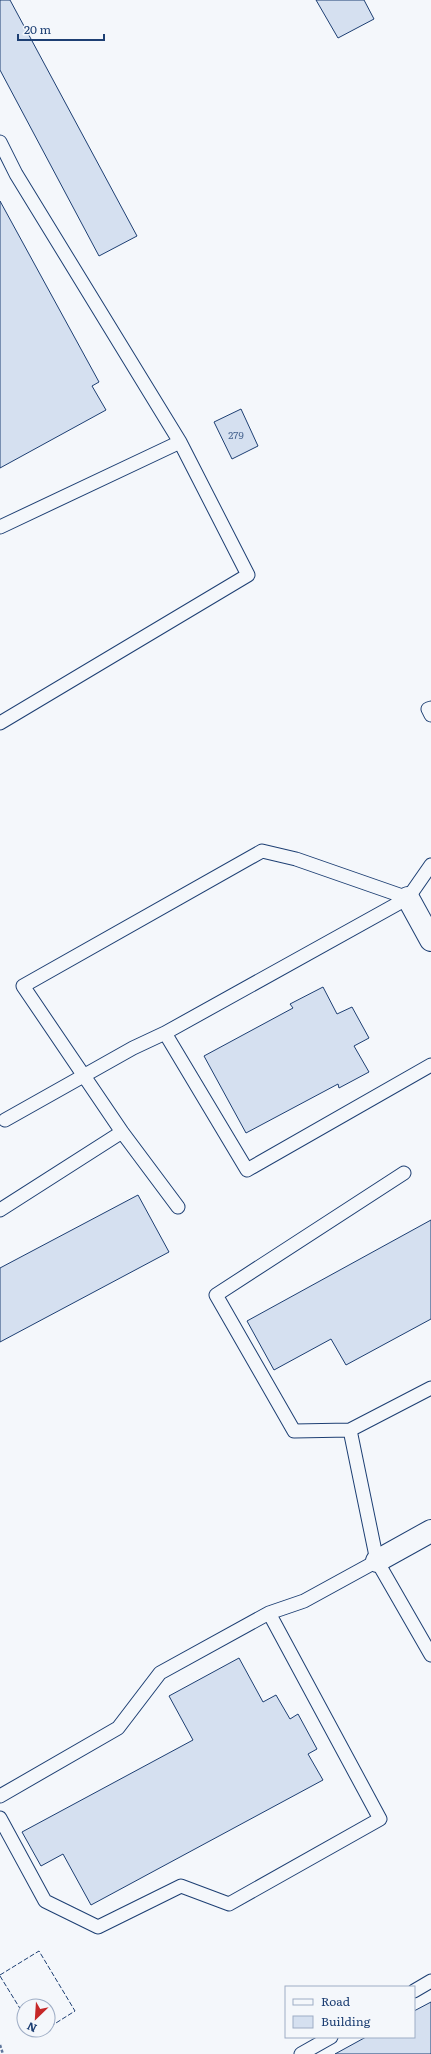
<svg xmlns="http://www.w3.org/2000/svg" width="431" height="2054" viewBox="0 0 431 2054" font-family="Literata,serif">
  <rect width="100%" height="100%" fill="#f4f7fb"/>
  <path fill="#d5e0f0" stroke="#1d3f73" d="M0,0H10L137,236L99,256L0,70Z
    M316,0H364L374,19L338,38Z
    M0,201L99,382L92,386L106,410L0,468Z
    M241,409L258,446L232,459L214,422Z
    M323,987L337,1014L352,1007L369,1038L354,1046L369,1072L339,1088L338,1084L246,1133L204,1056L293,1008L290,1004Z
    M138,1195L169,1252L0,1342V1268Z
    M431,1220V1319L346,1365L331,1339L274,1370L247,1321Z
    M239,1658L263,1702L276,1695L290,1719L298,1714L317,1749L308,1754L323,1780L91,1905L63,1854L41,1866L22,1832L193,1740L169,1696Z
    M431,2002V2054H335L366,2037H414V2011Z"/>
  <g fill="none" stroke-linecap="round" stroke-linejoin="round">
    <defs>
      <path id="lane" d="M0,142L16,174L180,442L0,527
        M431,708L428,709L431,715
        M0,723L248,575L180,442
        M431,865L408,898L165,1033L247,1170L431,1065
        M5,1120L133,1048L165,1033
        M404,1173L216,1295L294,1431L350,1430L377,1561L431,1655
        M178,1207L122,1132L23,986L262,851L296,859L408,898
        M0,1210L122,1132
        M350,1430L431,1388
        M0,1796L118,1728L160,1673L269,1613L304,1601L377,1561
        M0,1818L45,1901L98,1927L181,1886L229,1904L380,1819L269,1613
        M414,1991L431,1981
        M301,2054L331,2037"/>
      <path id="street" d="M408,898L431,940
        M377,1561L431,1531"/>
    </defs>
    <use href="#lane" stroke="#1d3f73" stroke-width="15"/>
    <use href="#street" stroke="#1d3f73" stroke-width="24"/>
    <path stroke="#5e769c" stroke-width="2.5" stroke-dasharray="3 2" stroke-linecap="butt" d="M0,2045L3,2054"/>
    <use href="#lane" stroke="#f4f7fb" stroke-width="13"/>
    <use href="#street" stroke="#f4f7fb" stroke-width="22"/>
    <path stroke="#1d3f73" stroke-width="1" stroke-dasharray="5 2" stroke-linecap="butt" d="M0,1975L39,1951L75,2011L48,2028
      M0,1976L24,2015
      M33,2030L36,2035L44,2030"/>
  </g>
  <g text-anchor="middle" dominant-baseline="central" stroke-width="3" stroke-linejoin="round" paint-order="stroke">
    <g font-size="10" fill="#4b6792">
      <text x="236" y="434">279</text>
    </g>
  </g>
  <rect x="285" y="1986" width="130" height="52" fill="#f4f7fb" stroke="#9eadc5"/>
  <rect x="293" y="1999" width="20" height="6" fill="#f4f7fb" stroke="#9eadc5"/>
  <text x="321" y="2006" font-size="12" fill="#1d3f73">Road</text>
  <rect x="293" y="2016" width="20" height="12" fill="#d5e0f0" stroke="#9eadc5"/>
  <text x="321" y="2026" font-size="12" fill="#1d3f73">Building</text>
  <g transform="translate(36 2018) rotate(205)"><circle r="19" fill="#f4f7fb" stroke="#9eadc5"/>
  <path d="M0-3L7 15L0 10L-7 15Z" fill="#c62828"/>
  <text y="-6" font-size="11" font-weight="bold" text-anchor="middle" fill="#1d3f73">N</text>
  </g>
  <path d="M18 34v6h86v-6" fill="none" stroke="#1d3f73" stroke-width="2"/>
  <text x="24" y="34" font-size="12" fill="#1d3f73" stroke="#f4f7fb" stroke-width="3" paint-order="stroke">20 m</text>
</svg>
